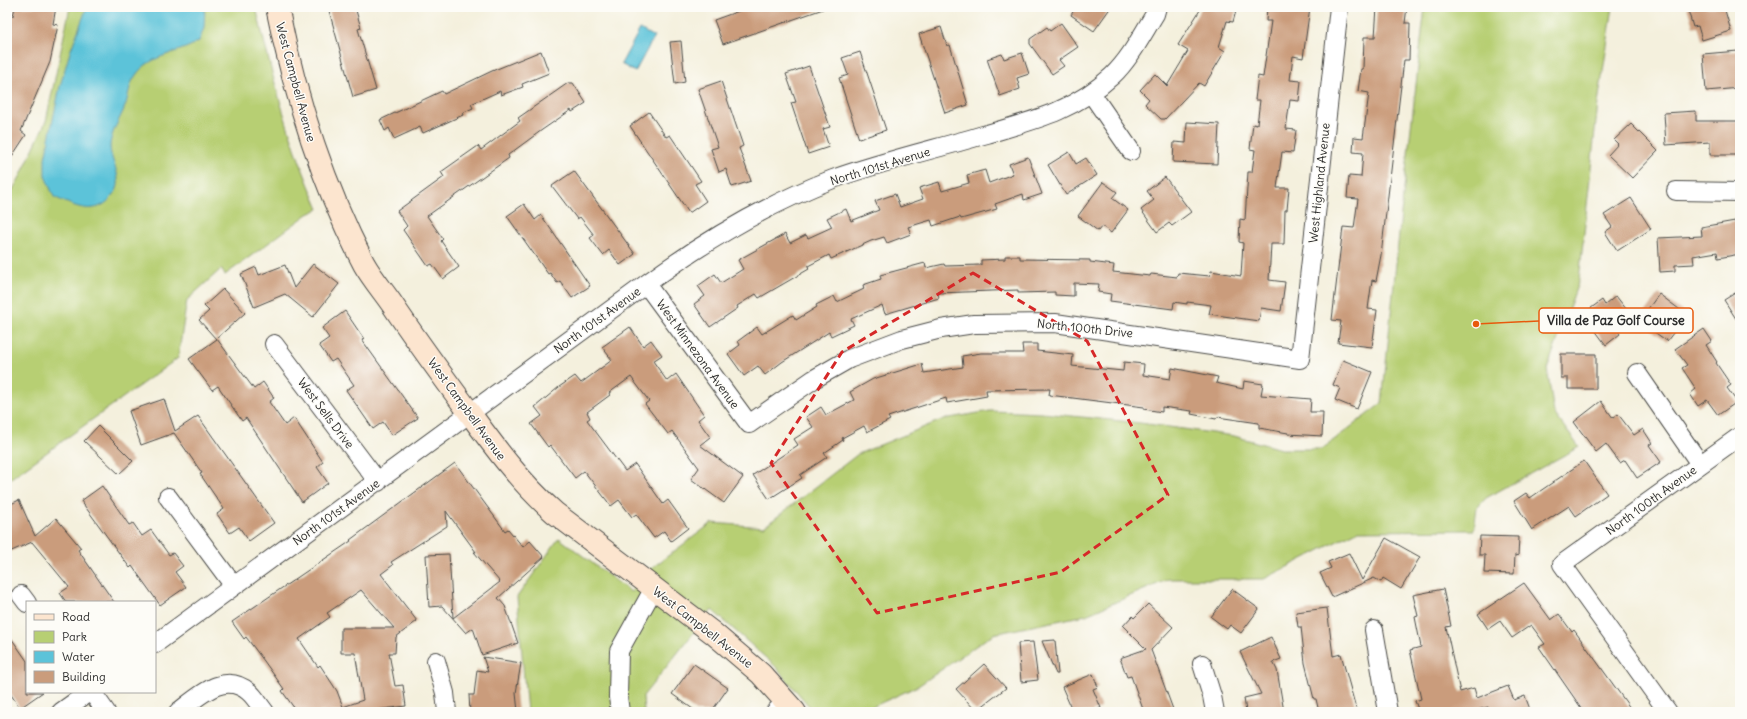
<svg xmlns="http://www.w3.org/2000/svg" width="1747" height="719" viewBox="0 0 1747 719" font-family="Delius,sans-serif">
  <rect width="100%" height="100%" fill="#fdfcf7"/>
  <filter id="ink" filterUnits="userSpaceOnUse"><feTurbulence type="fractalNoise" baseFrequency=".025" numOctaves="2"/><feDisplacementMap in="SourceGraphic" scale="8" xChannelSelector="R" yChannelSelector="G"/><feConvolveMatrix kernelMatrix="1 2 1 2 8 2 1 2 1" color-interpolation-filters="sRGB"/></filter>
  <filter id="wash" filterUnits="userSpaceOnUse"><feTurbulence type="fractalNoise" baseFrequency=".012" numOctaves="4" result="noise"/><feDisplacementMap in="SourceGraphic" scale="16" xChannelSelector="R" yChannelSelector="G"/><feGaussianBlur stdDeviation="0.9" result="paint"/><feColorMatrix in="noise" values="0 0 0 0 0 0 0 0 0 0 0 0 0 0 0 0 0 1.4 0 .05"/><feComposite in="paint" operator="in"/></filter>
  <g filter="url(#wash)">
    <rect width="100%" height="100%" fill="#f4f0dd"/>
    <path fill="#b7cf73" stroke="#717d4f" d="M70,7H256C272,77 290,144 319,209L308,214L225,275L221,269L187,300L178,358L7,481V200L21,175L46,121Z
      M1425,7H1613L1598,103L1579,280L1547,369L1554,413L1579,447L1486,498L1477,508L1474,530L1357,531L1264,579H1169L1086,615L993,634L918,686L861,712H814L775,666L712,610L643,696L644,712H527L517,597L559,538L631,592L653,567L712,523L764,527L858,454L944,419L990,411L1043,413L1140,423L1234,436L1281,449H1322L1382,403L1401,214Z"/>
    <path fill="#5cc3d9" stroke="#447782" d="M87,7H205L204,28L199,41C180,54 150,54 136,75C128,85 129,98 124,109C119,121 111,132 110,146C110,158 118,169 118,181C119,187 115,194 111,198C94,217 74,206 54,197L45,176V158L60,86L70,52Z
      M640,29L654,37L635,72L621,64Z"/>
    <g id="blocks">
      <path fill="#ca9c7c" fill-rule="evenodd" d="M15,7H56L53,24L58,25L50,62L21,131L26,135L7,164V29L10,15L13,16Z
        M328,7H355L361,28L358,29L376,90L353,97Z
        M750,7H822L823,9L723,44L714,20Z
        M1076,7H1111L1094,31L1071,15Z
        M1202,7H1237L1233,22L1227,21L1219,47L1225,51L1204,86L1199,83L1165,119H1161L1145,104L1149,99L1140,90L1155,74L1167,86L1188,51L1178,45Z
        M1267,7H1310L1303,58L1293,56L1290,80L1301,81L1299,101L1290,100L1286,129L1296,130L1293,153L1282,152L1277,188H1289L1287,210H1285L1284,244H1271L1269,280L1285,282L1281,311L1261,308L1259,321L1209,314L1211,305L1187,302V304L1174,302L1173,309L1110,301L1111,294L1098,292L1099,284L1074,283V296L1055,295V292L1018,293V290L938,293L939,298L885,314L882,305L851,319L854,325L831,336L829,332L782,362L765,375L758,366L744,376L728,354L740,345L738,341L757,327L762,334L793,315L796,320L817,307L816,305L834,296L837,302L864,289L863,285L881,279L880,275L925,263L926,268L944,264L945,266L981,265V260L1005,259V256H1020V259L1090,260V262L1114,265L1113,272L1150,276L1151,274L1177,277L1178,273L1210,276L1211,271L1241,276L1243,243L1239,242L1240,219L1245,220L1248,172H1252L1255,150L1250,149L1253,124L1257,125L1260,100H1255L1258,76L1263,77L1271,21H1266Z
        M1377,7H1407L1405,23H1410L1409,60H1404L1381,255L1376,281L1372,280L1368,309L1377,310L1372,347L1338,343L1341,321L1332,320L1343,227L1354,228L1358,199L1347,198L1349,176L1361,177L1363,153L1353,152L1354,137L1363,138L1369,93L1358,91L1361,69H1363L1364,37H1375Z
        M1687,7H1724L1731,31L1702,40L1698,26L1693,27Z
        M1061,23L1078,47L1059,60L1064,66L1052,74L1030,44V39L1047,27L1050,31Z
        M941,27L947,46L950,45L968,105L945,113L919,34Z
        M681,41L685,82L675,84L670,42Z
        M541,51L549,73L522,84L523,87L501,95L500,91L471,104L473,108L462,113L463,115L423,133L420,127L394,139L389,128L385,131L380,120L442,91L444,94L492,71Z
        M1738,51L1740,88L1706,91L1703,54Z
        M860,52L886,130L859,139L839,78L848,75L842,58Z
        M1022,53L1029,74L1017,78L1020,89L1000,96L987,59L1002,54L1004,59Z
        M809,66L830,127L823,129L829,147L808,154L791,103L796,102L786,74Z
        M721,81L743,146L739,148L751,181L732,187L726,169L719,172L711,149L718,147L698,89Z
        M568,83H573L586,103L572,112L571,110L542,130L508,155L509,158L427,216L443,239L441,241L459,267L443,279L432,264L428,266L403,230L407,226L397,211L444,177L441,172L478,146L481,150L520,121L518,118Z
        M1696,111V121H1740V155H1710V142L1666,145L1664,113Z
        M649,112L666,137L670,135L701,181L695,184L706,201L689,213L630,126Z
        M1187,122L1219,124L1217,164L1173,162L1174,142L1186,143Z
        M1631,124L1658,151L1632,178L1608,155L1618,144L1614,140Z
        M1069,152L1076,164L1086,158L1097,175L1066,195L1048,165Z
        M1028,157L1042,194L1024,200L1023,194L995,204L997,209L961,219L960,217L933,226L931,220L908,227L911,234L887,243L884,237L871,241L831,259L829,255L808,266L809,269L759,298L756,294L737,306L738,308L710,327L694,304L705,296L698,286L715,274L721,283L743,269L738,260L785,234L790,243L806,235L808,238L832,227L827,218L846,209L851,221L879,210L875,201L895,194L900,207L923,199L919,188L939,182L942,191L969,183L967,175L985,170L989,183L1013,174L1009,164Z
        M574,171L635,254L620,265L609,250L603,255L590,238L594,235L580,217L577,219L552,186Z
        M1165,177L1191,212L1172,226L1169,223L1157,232L1141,210L1154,200L1147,191Z
        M1103,182L1117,192L1112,198L1128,210L1111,233L1102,226L1098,231L1078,216Z
        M1631,198L1651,229L1617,251L1605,232L1612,227L1604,215Z
        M524,204L535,220L541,215L590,286L572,298L560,281L557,283L550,273L548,274L507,216Z
        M1735,221L1740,254L1718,258L1717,252L1693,256L1694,264L1675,265V271L1660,272L1658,238L1702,236L1701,227Z
        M313,264L339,284L313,317L285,294L254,307L241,274L256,267L259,275L285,265L294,288Z
        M223,289L245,313L216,339L199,320L209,311L204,306Z
        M1740,290V325L1724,300Z
        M1659,294L1687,315L1667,341L1639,321Z
        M1616,296L1634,319L1618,331L1620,334L1606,345L1583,314L1602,300L1605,305Z
        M345,311L364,339L362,340L418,418L392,435L383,422L373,429L346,390L354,385L336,359L331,362L319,345L329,338L322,328Z
        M630,327L643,346L651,340L662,355L653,361L667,381L676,374L704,415L698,420L710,437L700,445L743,477L724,503L691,479L699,468L672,431L668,434L645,404L649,401L631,377L609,393L610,395L587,412L590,418L587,420L625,471L635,464L663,504L668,500L688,528L671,541L664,531L654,538L636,514L632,517L619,500L611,506L584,471L575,478L550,445L548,447L531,424L542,416L535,407L559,387L575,376L581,383L612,360L602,347Z
        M1704,329L1712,341L1706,345L1717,362L1716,363L1731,385L1727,388L1737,402L1718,415L1707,400L1698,406L1690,394L1696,389L1682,368L1687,365L1675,349Z
        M217,339L254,389L263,382L274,398L269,402L285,425L294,418L323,462L317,467L328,483L302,502L246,418L242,421L218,386L212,390L189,359Z
        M1022,344H1037V351L1073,355L1072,366L1123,371L1124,362L1144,364L1143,375L1170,379L1172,368L1218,377L1216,383L1243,389L1244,381L1263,384L1261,395L1311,399L1310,412H1323L1322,436L1288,434V433L1259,428V423L1217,417L1216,419L1191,414L1192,411L1162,407V412L1144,409V407L1049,395L1050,389L986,390L987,396L947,403L946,398L888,417L890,420L867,432L864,426L842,438L843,440L824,453L827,457L800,475L802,478L769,499L753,475L798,445L794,439L813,427L806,417L821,407L826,415L854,400L850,392L873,379L922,364L924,373L963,367L962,356L981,353H1023Z
        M1561,354H1596V389H1568V378H1561Z
        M1343,360L1372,372L1357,409L1335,400L1340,388L1333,385Z
        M164,399L175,431L198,416L274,523L249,541L239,527L230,533L217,514L224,509L200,474L202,473L174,433L141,445L129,411Z
        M1601,401L1613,418L1618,414L1634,435L1643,429L1652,443L1649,445L1661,462L1637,478L1625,460L1620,463L1606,444L1596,452L1574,422Z
        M98,426L133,461L119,474L84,441Z
        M1584,461L1607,494L1576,516L1569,506L1532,530L1514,501L1526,493L1530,498Z
        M455,463L505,531L508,529L523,547L530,541L544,557L498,598L505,606L518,643L482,655L473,628L466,633L442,606L429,607L426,555L449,554L453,618L500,582L474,552H476L446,511L447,526L391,562L393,565L381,574L417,621L396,637L395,653H389L395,686L403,685L406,706L360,712H297L282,691L284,689L264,661L246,637L244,639L232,622L351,541L350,540ZM361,590L394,628H341V653H355L363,700L343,707L337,691L320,665L318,667L299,639L330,617L327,613Z
        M102,486L129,525L133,523L142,536L151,530L169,555L173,553L183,566L175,572L186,587L160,605L132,566L130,568L81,501Z
        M19,500L35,536L56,518L81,548L78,550L114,602H66L60,593L69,587L32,542L7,553V506Z
        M1480,536L1519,537L1518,556L1515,555L1514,574L1484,573L1485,555H1479Z
        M1386,538L1420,557L1401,589L1383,578L1381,582L1374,578L1332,597L1320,573L1331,568L1328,562L1349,553L1362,580Z
        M1524,583L1551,620L1559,614L1572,632L1574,630L1633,712H1584L1539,647L1545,644L1531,625L1512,638L1500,621L1488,629L1478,614Z
        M1232,589L1259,609L1241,633L1230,625L1227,629L1211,617Z
        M1443,589L1451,626L1446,627L1460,692L1474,688L1477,698L1508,686L1514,700L1525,696L1531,712H1485L1489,709L1488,707L1470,712H1419L1415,701L1421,699L1410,650L1421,647L1415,617L1418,616L1413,595Z
        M1148,604L1173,627L1151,650L1174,712H1144L1131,676L1127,677L1120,658L1146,649L1123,626L1132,616L1134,618Z
        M1327,608L1333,656L1341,654L1357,712H1319L1316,699H1314L1305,663L1301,627H1298L1296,612Z
        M7,632L27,661V692H43L20,708L7,689Z
        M1271,637L1281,659L1273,662L1277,670L1284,712H1246L1244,698L1261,694L1240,652Z
        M1055,640L1058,674H1056L1042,641Z
        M1033,642L1038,680L1021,682L1018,643Z
        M483,657L521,663L516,693L518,712H470L469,695H474L477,670L488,672Z
        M694,664L728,688L711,712H697L672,694Z
        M984,664L1006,688L976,711L956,689Z
        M1093,674L1098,687L1093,689L1101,708L1092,712H1073L1062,687Z"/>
    </g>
  </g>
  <g filter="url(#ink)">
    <use href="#blocks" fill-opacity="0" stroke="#494946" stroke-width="1"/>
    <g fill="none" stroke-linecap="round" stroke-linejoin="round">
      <defs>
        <path id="street" d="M1091,93L1131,151
          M1676,191L1740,192
          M646,284L749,424L814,379L849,359L902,339L941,329L974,324L1055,323L1300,359L1339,7
          M274,344L378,482
          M1637,373L1700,464
          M168,497L234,586
          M21,595L27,603
          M1374,630L1388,712
          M155,644L646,284C705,241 765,205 833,179C883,161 936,149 987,134C1035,120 1074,111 1112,76C1130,59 1142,35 1155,14L1157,7
          M436,661L445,693L447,712
          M1202,664L1212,696L1215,712
          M92,692L106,712
          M61,712L89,692
          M178,712C198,697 224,670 249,692C255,697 260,706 265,712
          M620,712L618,697L619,651L654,588
          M775,712L787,702
          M1668,712L1562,564L1740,436"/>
        <path id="secondary" d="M277,7C295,96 322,183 364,264C372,278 383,291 392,304C412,334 433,363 455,393C486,435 515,478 555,513L713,633L761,674L795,712"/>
      </defs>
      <use href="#street" stroke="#494946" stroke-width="20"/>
      <use href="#secondary" stroke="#494946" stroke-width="24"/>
      <use href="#street" stroke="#fff" stroke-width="18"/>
      <use href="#secondary" stroke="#fce5cf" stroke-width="22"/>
    </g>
  </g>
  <path fill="none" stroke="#d62828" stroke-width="3" stroke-dasharray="8 5" stroke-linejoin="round" d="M973,273L1087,341L1168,495L1061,572L877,613L771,463L842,352Z"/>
  <g text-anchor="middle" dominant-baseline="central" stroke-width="3" stroke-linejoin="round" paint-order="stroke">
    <g font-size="12" fill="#2b2b2b" stroke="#fdfcf7">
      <text transform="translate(296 82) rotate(75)">West Campbell Avenue</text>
      <text transform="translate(880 166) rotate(-17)">North 101st Avenue</text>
      <text transform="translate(1319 183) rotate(-84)">West Highland Avenue</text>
      <text transform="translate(597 320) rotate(-36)">North 101st Avenue</text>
      <text transform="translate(1085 328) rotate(6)">North 100th Drive</text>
      <text transform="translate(698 354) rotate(54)">West Minnezona Avenue</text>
      <text transform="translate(467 409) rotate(54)">West Campbell Avenue</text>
      <text transform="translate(326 413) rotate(53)">West Sells Drive</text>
      <text transform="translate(1651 500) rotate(-36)">North 100th Avenue</text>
      <text transform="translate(336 512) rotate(-36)">North 101st Avenue</text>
      <text transform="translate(703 627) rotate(38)">West Campbell Avenue</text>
    </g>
  </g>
  <path fill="none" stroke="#e8590c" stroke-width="1.5" d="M1476 324L1539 321"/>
  <circle fill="#e8590c" stroke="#fdfcf7" stroke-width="1.5" cx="1476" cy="324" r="4"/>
  <rect fill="#fdfcf7" stroke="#e8590c" stroke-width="1.5" x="1539" y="308" width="154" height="25" rx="4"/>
  <g font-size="13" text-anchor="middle" font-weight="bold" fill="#2b2b2b">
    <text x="1616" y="325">Villa de Paz Golf Course</text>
  </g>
  <rect width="1747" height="719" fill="none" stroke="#fdfcf7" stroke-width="24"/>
  <rect x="26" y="601" width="130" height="92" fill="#fdfcf7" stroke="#a9a8a5"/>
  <rect x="34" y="614" width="20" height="6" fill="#fce5cf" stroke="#a9a8a5"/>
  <text x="62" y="621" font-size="12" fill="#2b2b2b">Road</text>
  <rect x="34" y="631" width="20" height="12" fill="#b7cf73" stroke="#a9a8a5"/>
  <text x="62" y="641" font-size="12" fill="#2b2b2b">Park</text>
  <rect x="34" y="651" width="20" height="12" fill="#5cc3d9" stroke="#a9a8a5"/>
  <text x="62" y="661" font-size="12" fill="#2b2b2b">Water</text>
  <rect x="34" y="671" width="20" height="12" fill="#ca9c7c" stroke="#a9a8a5"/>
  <text x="62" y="681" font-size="12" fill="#2b2b2b">Building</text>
</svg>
